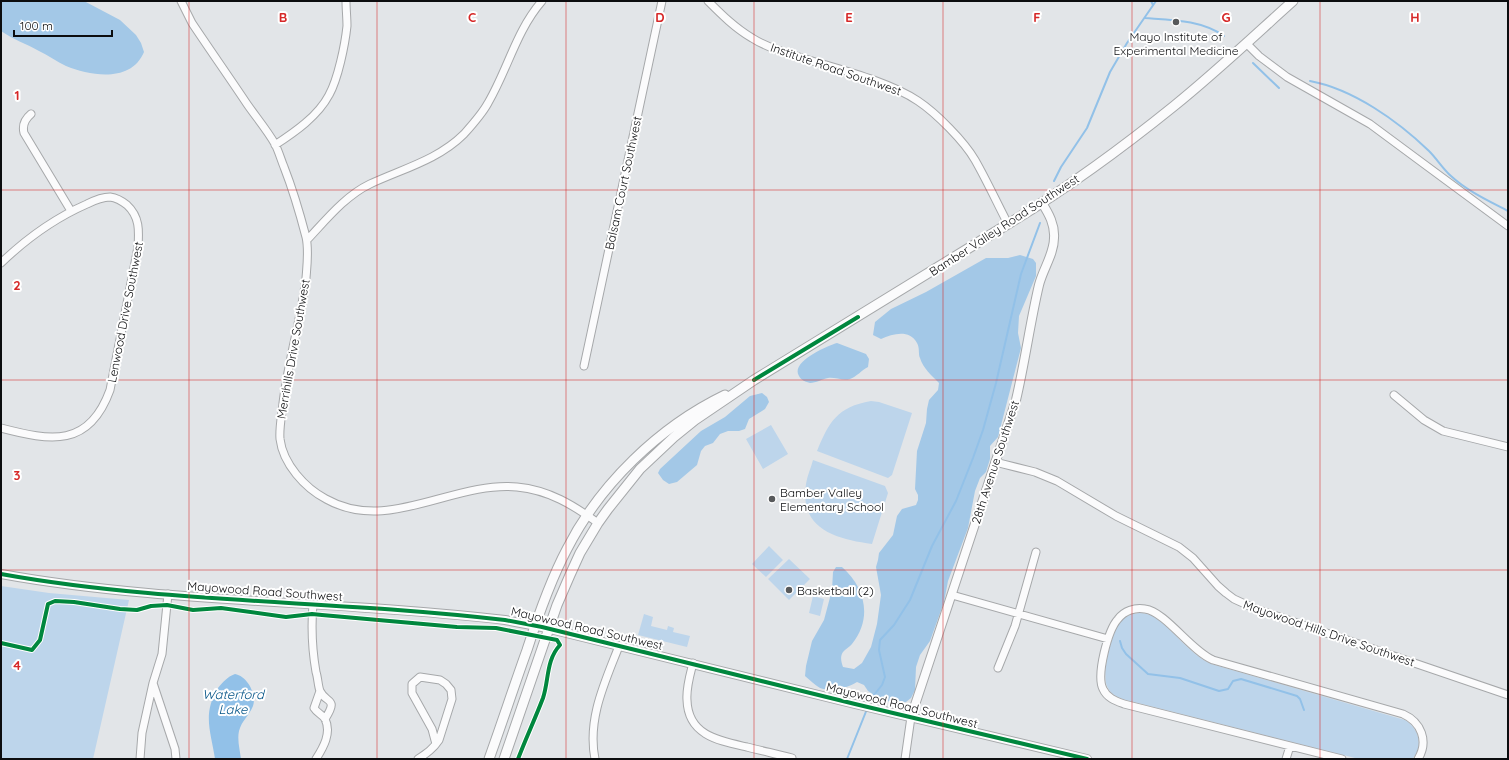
<svg xmlns="http://www.w3.org/2000/svg" width="1509" height="760" viewBox="0 0 1509 760" font-family="Quicksand,sans-serif">
  <rect width="100%" height="100%" fill="#e2e5e8"/>
  <path fill="#bdd5eb" d="M871,401L879,402L912,413L892,475L888,478L817,451C829,422 837,407 871,401Z
    M771,425L788,454L763,469L746,439Z
    M813,460L885,486L888,493L872,544C837,539 799,530 806,484C807,476 811,468 813,460Z
    M769,546L783,560L766,577L752,564Z
    M789,559L810,579L789,600L768,579Z
    M1,586L49,593L129,600L93,759H1Z
    M813,596L824,599L820,616L809,613Z
    M1139,613C1144,613 1149,614 1154,617C1175,631 1188,653 1211,664L1405,720C1419,728 1424,747 1412,759H1359L1126,700C1119,698 1111,695 1108,688C1100,676 1112,633 1120,622C1125,616 1131,614 1139,613Z
    M644,614L653,617L651,626L667,630L668,626L674,628L673,632L690,636L687,647L638,635Z"/>
  <path fill="#a3c8e7" d="M1,1H84L120,20L136,35L141,43L144,52C131,83 91,76 66,66C57,62 48,55 39,51C27,44 12,39 1,31Z
    M1020,255L1033,259L1036,263V276L1019,316L1018,333L1021,348L998,437L990,446V459L986,472L980,478L975,491L968,528L948,581L944,602L930,641L920,655L916,667L915,690L911,698L906,702L895,703L884,700L874,695L868,691L864,685L857,682C848,688 831,692 820,688C815,685 810,680 805,676L806,666L812,641L824,620L832,590L833,572L836,567H842C865,587 873,618 852,644C850,647 845,649 843,652C840,656 841,662 843,667L854,669L862,663L871,647L877,624L881,595L876,567L878,560L879,553L893,535L897,516L902,509L916,505L918,500V495L915,489L917,451L926,423L927,409L929,400L938,390L939,383C932,376 923,368 920,358C918,354 920,348 917,343C909,329 893,334 881,339L873,335L875,322L891,309L926,292L986,258H1008Z
    M837,343L866,354L869,359L868,367C862,370 856,377 850,379C842,381 835,377 828,378C822,379 816,383 810,383C806,382 801,380 799,376C790,362 827,346 837,343Z
    M762,393L767,397L769,402L765,409L749,419L745,429L739,431H728L720,434L713,443L705,446L701,451L697,465L677,482L669,484L663,480L658,473L660,469L701,431L725,417L750,396Z"/>
  <path fill="#92c1e8" d="M235,674C247,676 257,694 253,706C249,716 242,720 239,731C237,740 240,750 241,759H215C211,732 202,714 218,688C223,682 227,677 235,674Z"/>
  <g fill="none" stroke-linecap="round" stroke-linejoin="round">
    <path stroke="#92c1e8" stroke-width="2" d="M1151,1L1153,5
      M1145,18C1172,20 1201,20 1224,36
      M1253,63L1279,88
      M1310,81C1353,89 1398,121 1429,151C1437,159 1443,169 1451,176C1467,191 1489,201 1508,211
      M1054,181L1061,167L1087,128L1110,72L1127,43L1156,1
      M1120,641L1122,648L1126,654L1148,674L1180,678L1219,691L1228,689L1233,681L1241,679L1297,696L1300,699L1304,710
      M869,705L874,695L882,685L885,677L879,650L880,640L894,625L910,600L932,546L956,501L973,458L983,430L996,383L1021,274L1040,223
      M847,759L867,709"/>
    <defs>
      <path id="minor" d="M181,1L192,23C210,50 229,77 247,104C256,117 267,130 275,144C279,152 281,160 284,167C293,190 300,214 306,237C309,250 307,265 306,278C301,320 288,361 283,403C282,414 279,428 280,439C283,464 305,488 326,499C388,534 452,481 517,487C549,490 573,505 598,523
        M708,1C722,15 735,28 752,38C766,47 783,52 799,57C837,69 886,80 918,101C936,113 964,141 975,160C987,181 997,203 1008,224
        M1246,43L1259,56L1287,77L1370,124L1424,164L1508,226
        M31,114C25,119 22,125 24,133L71,211
        M275,145C295,132 318,116 329,95C338,79 345,45 347,26C347,18 346,9 346,1
        M307,240C326,220 345,196 370,184C402,169 438,160 464,134C473,124 482,114 488,103C508,69 516,31 542,1
        M1,263C26,239 55,218 87,204C93,201 103,197 110,197C117,198 122,201 127,205C140,217 139,231 138,247L110,390C89,448 51,441 1,428
        M584,366L662,1
        M1394,395L1424,420L1443,431L1508,447
        M995,462L1035,472L1057,481L1116,516L1179,547L1193,558L1218,586L1226,593L1234,599L1256,609L1508,695
        M952,595L1108,639
        M313,604C311,628 312,649 316,672C318,678 318,686 320,691C326,704 339,697 325,719
        M693,663C690,675 686,688 687,700C688,736 720,741 747,747C762,751 777,754 792,758
        M998,668L1015,626L1036,552
        M153,683L162,654L168,594
        M140,759L142,733L153,683L175,749L176,759
        M316,759C323,748 332,733 325,719C323,715 317,713 314,708L320,691
        M418,759C427,753 433,749 439,740L452,699L451,690L446,684L440,680L420,677L412,684V693L432,729L436,744
        M595,759C587,719 605,682 619,646
        M905,759L911,717
        M1286,759L1290,746
        M1342,759L1124,704C1116,701 1107,698 1103,689C1096,675 1108,630 1118,619C1124,611 1135,607 1145,609C1166,612 1190,650 1213,660L1403,714C1421,722 1429,741 1418,759"/>
      <path id="tertiary" d="M1,574C167,604 338,600 505,620L542,627L855,704L1087,759
        M911,717L1016,400C1025,362 1030,323 1039,285C1043,269 1054,254 1054,238C1055,225 1049,214 1042,203"/>
      <path id="secondary" d="M489,759C502,723 514,686 527,650C538,616 550,581 567,549C600,484 659,427 725,395
        M504,759L557,605L570,575L580,553L598,523L608,509L640,469L674,437L695,420L754,380L1008,224C1066,189 1122,148 1174,106C1215,73 1254,36 1293,1"/>
    </defs>
    <use href="#minor" stroke="#a6a8aa" stroke-width="9"/>
    <use href="#tertiary" stroke="#a6a8aa" stroke-width="10"/>
    <use href="#secondary" stroke="#a6a8aa" stroke-width="11"/>
    <use href="#minor" stroke="#fbfbfc" stroke-width="7"/>
    <use href="#tertiary" stroke="#fbfbfc" stroke-width="8"/>
    <use href="#secondary" stroke="#fbfbfc" stroke-width="9"/>
    <defs>
      <path id="cycleway" d="M754,380L858,317
        M1,574C167,604 338,600 505,620L542,627L855,704L1087,759
        M1,643L32,650L40,640L48,604L55,601L74,602L120,609L137,610L151,606L167,605L193,610L221,608L286,617L312,614L322,615L457,627L496,628L557,640L560,645C546,660 549,680 543,698C535,719 526,738 518,759"/>
    </defs>
    <use href="#cycleway" stroke="#fff" stroke-width="6"/>
    <use href="#cycleway" stroke="#00873e" stroke-width="4"/>
  </g>
  <path fill="none" stroke="#d62828" stroke-width="1" stroke-opacity="0.55" d="M189,1V759M377,1V759M566,1V759M754,1V759M943,1V759M1132,1V759M1320,1V759M1,190H1508M1,380H1508M1,570H1508"/>
  <g fill="#57595b" stroke="#fff" stroke-width="1.5">
    <circle cx="1176" cy="22" r="4"/>
    <circle cx="772" cy="499" r="4"/>
    <circle cx="789" cy="590" r="4"/>
  </g>
  <g text-anchor="middle" dominant-baseline="central" stroke-width="4" stroke-linejoin="round" paint-order="stroke">
    <g font-size="12" fill="#0c0d0f" stroke="#fff" text-anchor="start">
      <text x="1176" y="36" text-anchor="middle">Mayo Institute of<tspan x="1176" dy="14">Experimental Medicine</tspan></text>
      <text x="780" y="492">Bamber Valley<tspan x="780" dy="14">Elementary School</tspan></text>
      <text x="797" y="590">Basketball (2)</text>
    </g>
    <g font-size="12" fill="#0c0d0f" stroke="#fff">
      <text transform="translate(836 69) rotate(19)">Institute Road Southwest</text>
      <text transform="translate(623 183) rotate(-78)">Balsam Court Southwest</text>
      <text transform="translate(1004 225) rotate(-33)">Bamber Valley Road Southwest</text>
      <text transform="translate(125 312) rotate(-79)">Lenwood Drive Southwest</text>
      <text transform="translate(293 349) rotate(-80)">Merrihills Drive Southwest</text>
      <text transform="translate(995 462) rotate(-72)">28th Avenue Southwest</text>
      <text transform="translate(265 591) rotate(4)">Mayowood Road Southwest</text>
      <text transform="translate(587 628) rotate(13)">Mayowood Road Southwest</text>
      <text transform="translate(1329 633) rotate(19)">Mayowood Hills Drive Southwest</text>
      <text transform="translate(902 705) rotate(14)">Mayowood Road Southwest</text>
    </g>
    <g font-size="13" font-style="italic" fill="#045487" stroke="#fff">
      <text x="233" y="694">Waterford<tspan x="233" dy="15">Lake</tspan></text>
    </g>
  </g>
  <g font-size="13" text-anchor="middle" font-weight="bold" fill="#d62828" stroke="#fff" stroke-width="4" stroke-linejoin="round" paint-order="stroke">
    <text x="283" y="22">B</text>
    <text x="472" y="22">C</text>
    <text x="660" y="22">D</text>
    <text x="849" y="22">E</text>
    <text x="1037" y="22">F</text>
    <text x="1226" y="22">G</text>
    <text x="1415" y="22">H</text>
    <text x="17" y="100">1</text>
    <text x="17" y="290">2</text>
    <text x="17" y="480">3</text>
    <text x="17" y="670">4</text>
  </g>
  <rect width="1509" height="760" fill="none" stroke="#0c0d0f" stroke-width="4"/>
  <path d="M14 30v6h98v-6" fill="none" stroke="#0c0d0f" stroke-width="2"/>
  <text x="20" y="30" font-size="12" fill="#0c0d0f" stroke="#ffffff" stroke-width="3" paint-order="stroke">100 m</text>
</svg>
